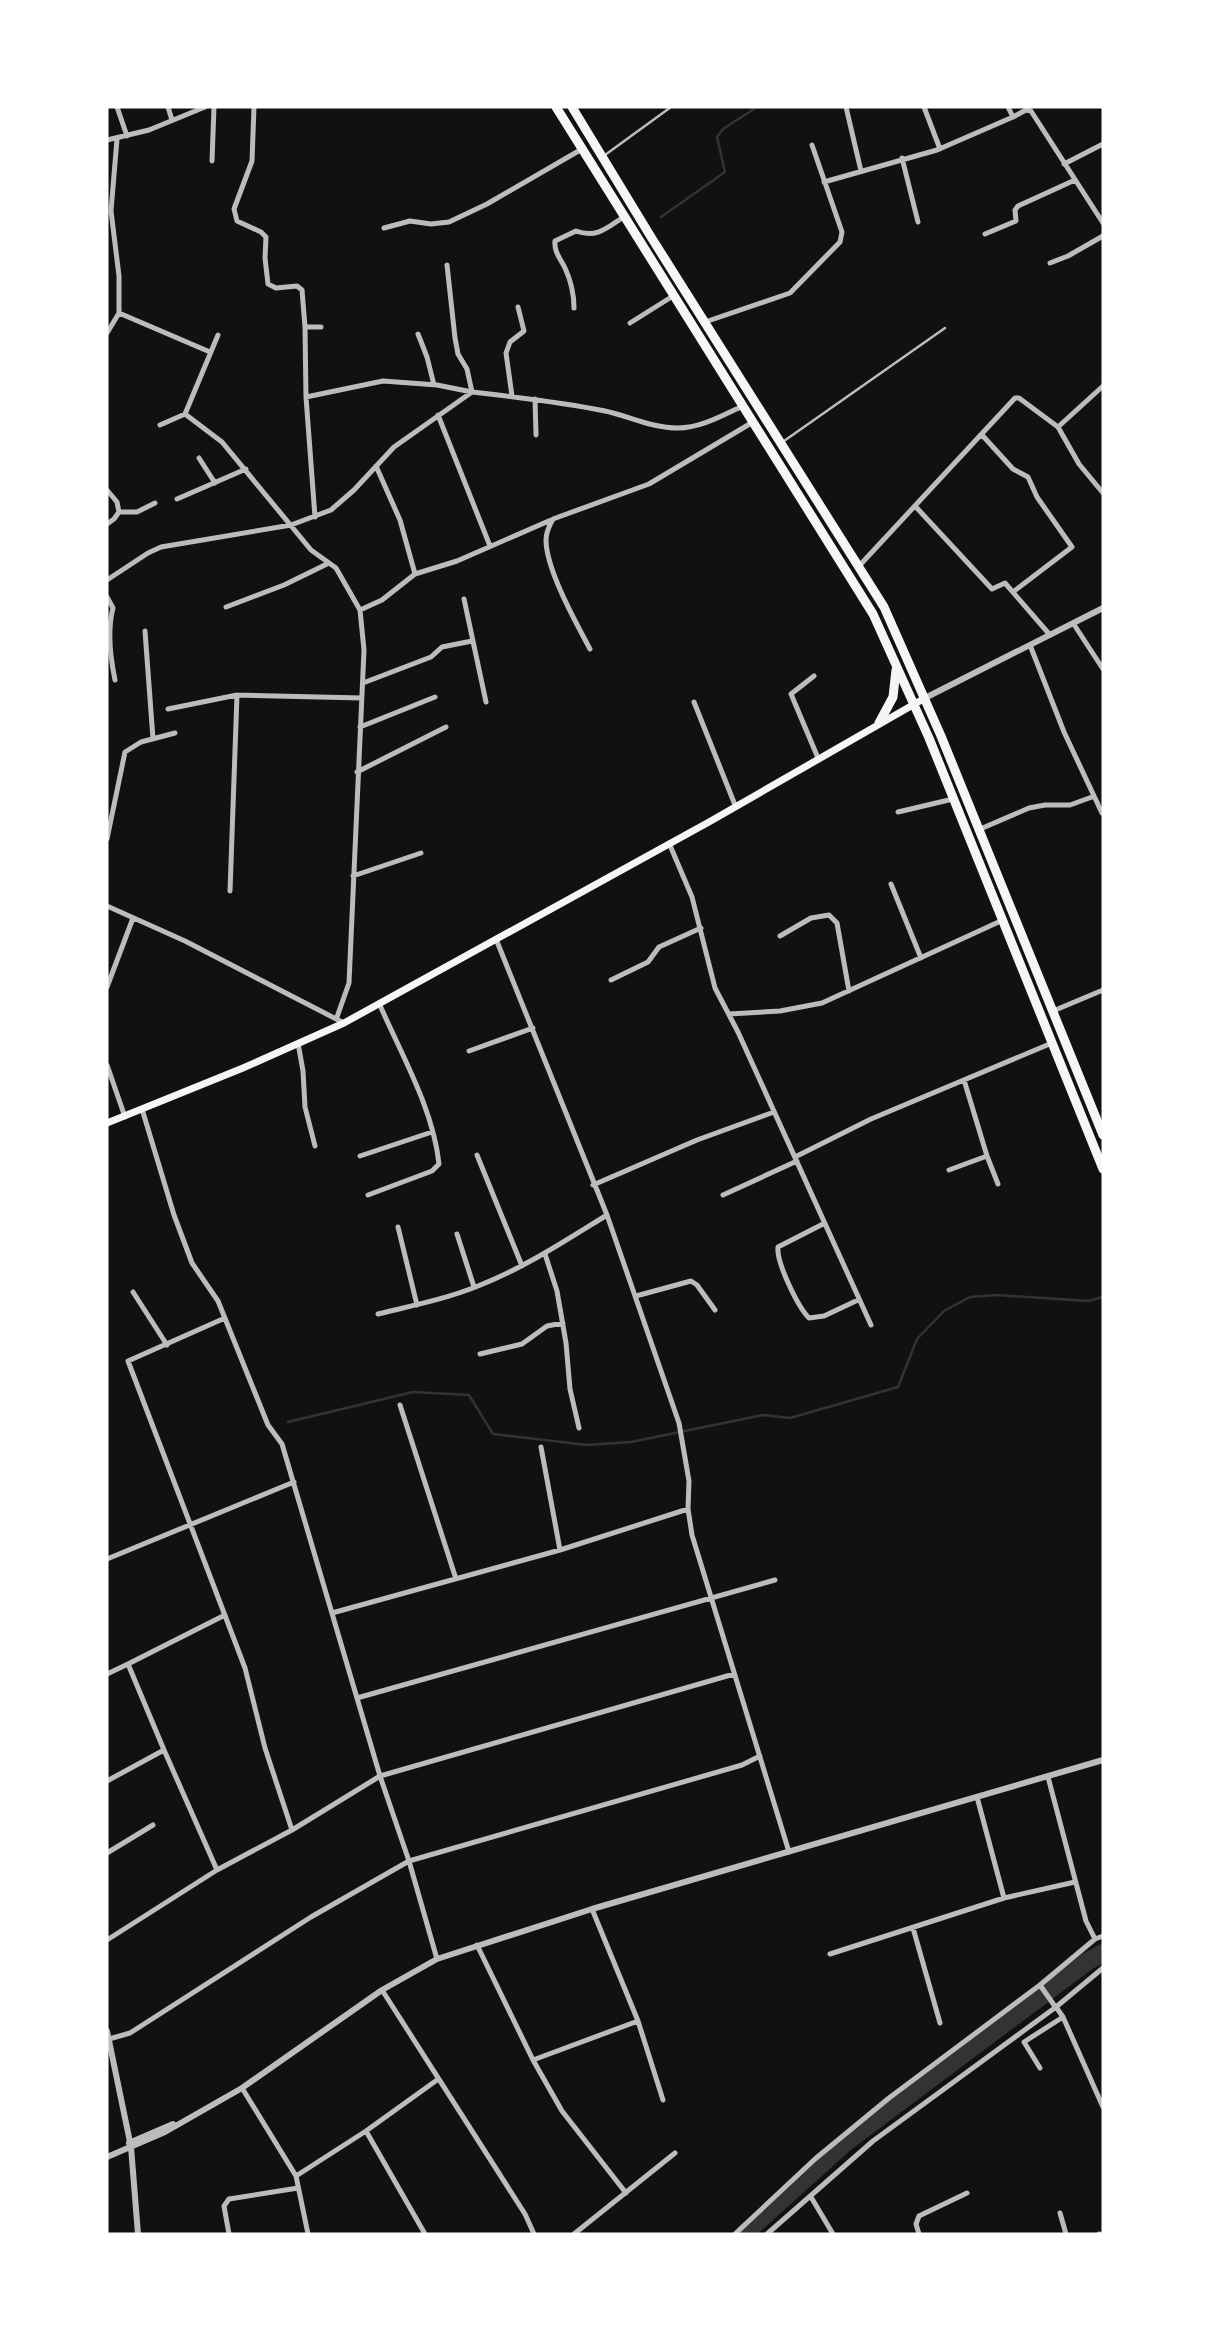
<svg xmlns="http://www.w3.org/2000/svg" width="1210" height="2341" viewBox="0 0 1210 2341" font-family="Jost,sans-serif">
  <rect width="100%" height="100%" fill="#111"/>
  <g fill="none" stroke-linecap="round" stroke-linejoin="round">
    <path stroke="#333" stroke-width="2.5" d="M661,217L725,172L717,137L723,129L757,107
      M288,1422L413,1392L469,1395L493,1434L587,1445L631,1442L763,1415L790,1418L898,1387L917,1339L944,1311L970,1297L997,1295L1088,1301L1103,1297"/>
    <path stroke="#333" stroke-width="18" d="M744,2234L845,2143L1088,1961L1103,1953"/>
    <path stroke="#bcbcbc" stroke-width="2.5" d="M605,155L671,107
      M784,441L945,328"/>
    <path stroke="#bcbcbc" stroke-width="5" d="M117,107L127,136
      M168,107L172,120
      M254,107L252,161L234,209L237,221L261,232L266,237L265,258L268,284L276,288L297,286L302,290L305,327
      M846,107L861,171
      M924,107L940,149
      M1013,117L1026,110L1031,111L1103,223
      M107,140L149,130L205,107
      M902,158L918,222
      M212,161L214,107
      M1064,164L1103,144
      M824,182L937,150L1013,117L1008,107
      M384,228L410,221L431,224L449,222L487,204L582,149
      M985,234L1016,221L1015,210L1018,206L1075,180
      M1050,263L1068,256L1103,236
      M574,308C574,294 571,281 565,268C560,258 554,252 555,241L576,231C597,239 608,227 625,216
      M119,313L210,352
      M705,322L790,293L840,242L842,232L812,145
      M630,323L673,296
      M107,333L119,313V276L111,211L117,139
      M418,334L427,357L434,385
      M512,396L506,353L510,342L524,331L518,307
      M306,397L383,381L437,385L472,392L467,369L458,354L455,338L447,265
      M535,399L536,435
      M185,414L218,335
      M438,415L490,546
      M160,425L185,414L222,442L311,550L336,568L360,610L364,650L349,983L337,1017
      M1058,427L1103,386
      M982,435L1013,469L1028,477L1037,497L1072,547L1013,592
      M199,458L215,483
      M376,466L400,520L415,574
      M107,490L117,502L119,512
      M177,499L246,469
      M915,506L992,589L1005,583L1050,635
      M119,512H137L155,503
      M315,517L306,397L305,327H321
      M107,524L114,519L119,512
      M860,565L1015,398H1019L1058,427L1079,464L1103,493
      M107,580L148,553L161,547L291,525L331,510L354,490L394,447L472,392C517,397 561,402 605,411C629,416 652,428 678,428C701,428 723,415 743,406
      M107,597L113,608C107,631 110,656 115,680
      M464,599L486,702
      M226,607L284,585L329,563
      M360,610L382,600L415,574L457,561L551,520
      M1073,623L1103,669
      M145,631L153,739
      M1030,645L1064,732L1102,813
      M590,649C576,623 546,569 546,540C546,532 549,526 553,519L649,484L753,422
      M814,676L791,694L818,758
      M363,683L431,657L442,647L472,641
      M694,702L735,805
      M168,709L237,695
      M360,727L435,697
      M357,772L446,727
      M898,812L953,799
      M978,830L1029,808L1045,805H1070L1092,797
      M107,839L125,752L141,742L175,733
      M669,843L692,897L715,988L738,1032L871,1325
      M353,876L421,853
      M891,884L921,958
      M230,891L237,695L362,698
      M107,906L185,941L344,1023
      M780,936L811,918L829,915L837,923L849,991
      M496,939L607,1215L679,1423L689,1481L688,1509L692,1535L789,1852
      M611,980L648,962L659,947L701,928
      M107,987L133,918
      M1053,1011L1103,990
      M729,1014L780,1011L822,1003L1003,920
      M298,1043L303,1071L305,1107L315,1146
      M469,1051L533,1028
      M107,1065L125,1117
      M964,1080L987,1156L998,1184
      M142,1109L174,1215L192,1263L218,1301L268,1425L282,1444L380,1776L409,1861L437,1959
      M477,1155L522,1266
      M360,1156L432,1132
      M795,1157L871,1119L1052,1043
      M949,1170L987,1156
      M593,1185L697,1140L774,1112
      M368,1195L432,1171L439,1164C433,1108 401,1054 379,1003
      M723,1195L797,1161
      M823,1224L778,1247C776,1262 798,1307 809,1318L824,1316L858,1300
      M398,1227L417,1305
      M457,1234L474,1287
      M545,1254L557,1291L566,1343L570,1389L579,1428
      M133,1292L167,1345
      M636,1296L691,1281L697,1285L715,1310
      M378,1314C411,1306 446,1299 478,1286C524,1268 565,1241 607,1215
      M225,1318L128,1361L245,1668L265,1748L292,1830
      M480,1354L522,1344L547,1326L563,1323
      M400,1405L456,1579
      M541,1447L560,1550
      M107,1559L294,1482
      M332,1613L560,1550L688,1509
      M128,1664L225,1615
      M107,1674L128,1664L164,1750
      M357,1698L775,1580
      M1048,1777L1086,1921L1095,1939
      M107,1781L164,1750L217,1870
      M977,1797L1004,1898L1075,1882
      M107,1853L153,1825
      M592,1909L638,2021L663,2100
      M913,1928L940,2023
      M107,1940L217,1870L292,1830L380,1776L734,1674
      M477,1945L533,2060L562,2111L626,2193
      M830,1954L1004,1898
      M1040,1985L1054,2005
      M382,1990L525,2214L534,2234
      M1056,2007L1063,2017L1103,2107
      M109,2039L130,2033L311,1917L409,1861L742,1765L760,1756
      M533,2060L638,2021
      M1040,2068L1024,2042L1063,2017
      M242,2088L296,2176L308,2234
      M296,2176L366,2131
      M811,2197L833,2234
      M1060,2213L1066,2234
      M229,2234L224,2206L229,2199L298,2188
      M425,2234L366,2131L437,2080
      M574,2234L675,2153
      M735,2234L815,2159L889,2098L1040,1985L1095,1939L1103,1936
      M767,2234L873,2141L1056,2007L1103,1968
      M919,2234L916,2224L919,2216L967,2193
      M1099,2234H1100"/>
    <path stroke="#bcbcbc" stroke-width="6" d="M925,698L1103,608
      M107,2031L130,2142
      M129,2143L173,2124
      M131,2147L138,2234
      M107,2157L165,2132L242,2088L382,1990L437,1959L592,1909L1103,1760"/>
    <path stroke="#f5f5f5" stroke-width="7" d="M107,1123L243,1068L344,1023L709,822L925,698"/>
    <path stroke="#f5f5f5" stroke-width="9" d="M556,107L873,614L929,738L1103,1169
      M572,107L651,237L884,607L941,736L1103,1135
      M879,723L893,697L896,670"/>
  </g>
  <rect width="1210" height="2341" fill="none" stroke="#ffffff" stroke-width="217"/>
</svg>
